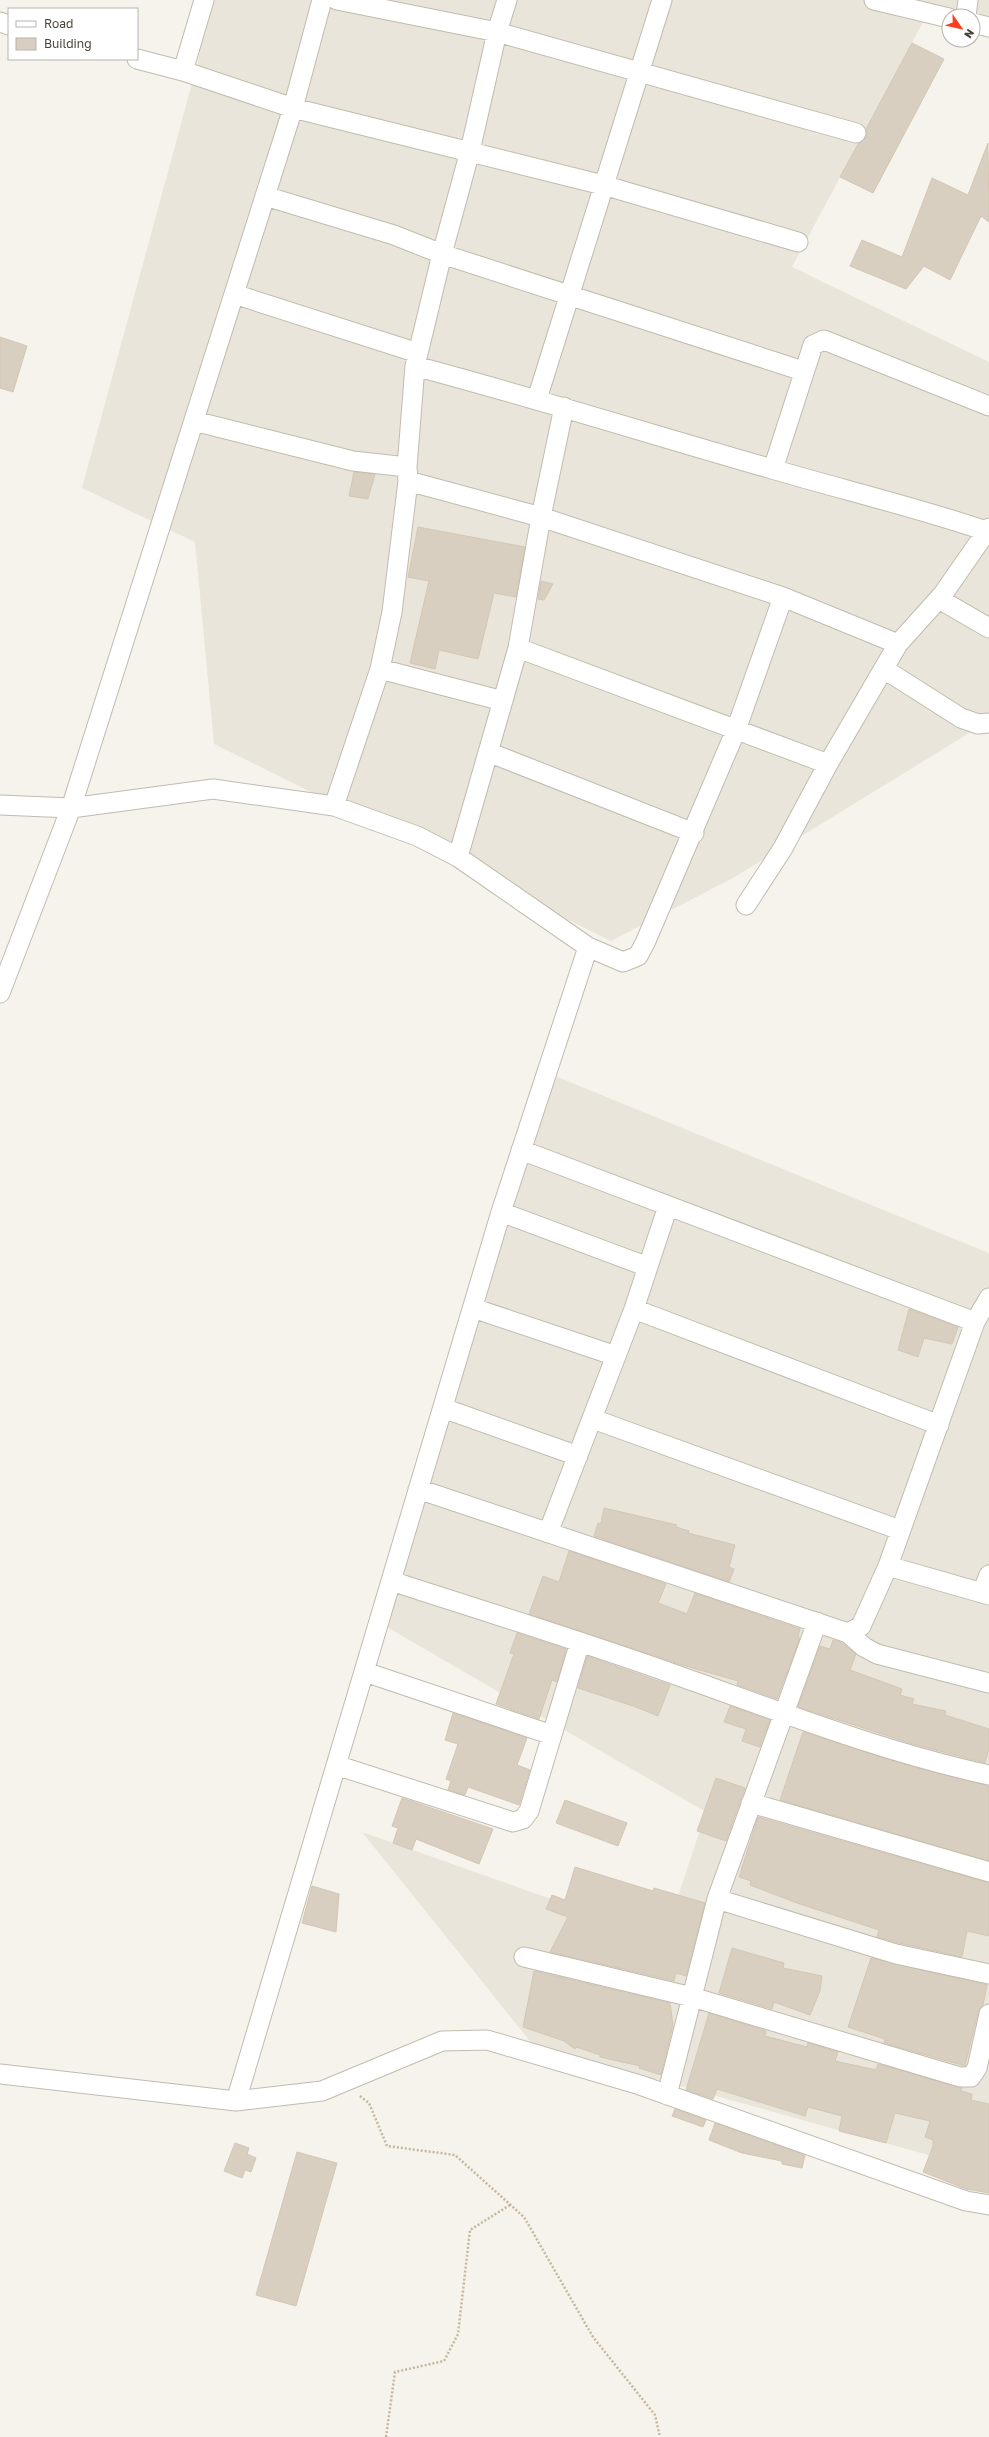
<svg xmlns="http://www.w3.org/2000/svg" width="989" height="2437" viewBox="0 0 989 2437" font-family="'Golos Text',sans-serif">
  <rect width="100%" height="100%" fill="#f6f3ec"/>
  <path fill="#eae5da" d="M210,0H989V17L930,9L792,267L989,362V721L733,878L611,941L214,744L195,542L82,488L197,65Z
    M550,1074L989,1253V2172L533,2045L362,1832L664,1939L706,1812L385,1626Z"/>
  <path fill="#d8cfc1" stroke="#d3c7b4" d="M912,43L944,59L873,193L840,177L858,144L866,136V129Z
    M988,143L989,222L981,216L950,280L924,266L906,289L850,266L862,240L902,257L932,178L968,195Z
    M0,337L27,346L13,392L0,388Z
    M354,472L375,474L368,499L349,496Z
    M418,527L525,547L516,597L494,593L478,659L439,650L435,669L410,663L429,581L408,577Z
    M541,581L553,584L544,600L538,599Z
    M909,1309L958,1327L952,1344L924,1338L918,1357L898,1350Z
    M604,1508L677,1525L676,1527L689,1531L688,1533L735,1545L729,1567L734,1569L729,1582L594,1536L598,1523H601Z
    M569,1551L666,1584L658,1603L687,1614L695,1593L800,1629L798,1637L800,1638L777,1699L737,1685L738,1681L679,1664L529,1614L543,1576L559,1582Z
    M517,1633L566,1649L557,1682L552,1680L539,1719L496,1704L514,1654L510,1653Z
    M833,1640L842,1643L856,1654L850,1670L902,1689L900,1695L914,1699L912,1704L946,1711L945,1715L989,1729V1749L985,1763L913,1744L798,1707L820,1646L830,1649Z
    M587,1656L670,1685L658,1716L636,1707L578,1688Z
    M730,1706L770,1720L760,1747L742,1741L746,1729L724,1722Z
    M453,1713L527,1738L517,1765L530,1770L519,1805L468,1787L465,1795L448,1790L451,1781L446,1779L458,1744L445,1740Z
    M803,1732L907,1765L989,1786V1861L780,1800Z
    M716,1778L745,1788L726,1841L697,1831Z
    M402,1798L493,1829L479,1864L416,1839L412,1850L393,1843L398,1828L392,1826Z
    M565,1800L627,1823L618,1846L556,1823Z
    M758,1817L989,1883V1936L967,1931L962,1957L899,1943L877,1937L879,1930L797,1903L750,1885L751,1881L739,1877Z
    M575,1867L653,1891L654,1888L705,1903L686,1976L676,1973L674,1981L550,1952L568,1917L546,1909L552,1895L565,1900Z
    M312,1886L339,1894L336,1932L302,1923Z
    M732,1948L784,1963L783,1968L822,1976L820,1991L810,2015L774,2002L772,2009L719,1993Z
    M871,1958L987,1985L983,2005L978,2012L965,2066L884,2043L885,2039L848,2027Z
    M534,1971L670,2003L673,2025L661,2075L639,2068L640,2066L600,2057V2055L576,2047L575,2049L564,2041L523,2027Z
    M709,2013L766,2031L765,2036L807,2047L808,2043L838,2052L835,2061L876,2070L878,2064L962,2088L961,2091L972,2094L971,2100L989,2104V2193L966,2189L923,2172L933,2146V2140L925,2137L930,2121L895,2113L886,2143L839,2131L842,2116L808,2107L805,2116L717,2089L713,2099L686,2090Z
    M675,2109L706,2120L703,2127L672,2116Z
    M715,2123L805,2155L802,2168L782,2164V2161L742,2153L709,2140Z
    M235,2143L249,2148L247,2154L256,2158L251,2172L245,2170L242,2178L224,2171Z
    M297,2152L337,2163L296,2306L256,2295Z"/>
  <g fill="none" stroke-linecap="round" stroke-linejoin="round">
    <defs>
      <path id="minor" d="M337,0L497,32L856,133
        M874,0L949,18
        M966,16L968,0
        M0,22L9,25
        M973,23L989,27
        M137,59L183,71L293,108L603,185L798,242
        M183,71L204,0
        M265,196L394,235L442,254L803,371
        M234,294L418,353
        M415,366C535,398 653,435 772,469C843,490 916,507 986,531
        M537,399L662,0
        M194,421L353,461L407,467
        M773,469L813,345L824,340L989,406
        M408,481L541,517L783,597L898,644
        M939,599L989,628
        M518,648L828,764
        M380,669L503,701
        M884,669L961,718L978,724L989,723
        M488,752L694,833
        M0,805L71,808L213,789L334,806L417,836L458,857L588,947L623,962L638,956L645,943L736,730L783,597
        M334,806L380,669L392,612L408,481L407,467L415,366L442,254L470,151L497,32L507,0
        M458,857L518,648L541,517L564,407
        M746,905L783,848L828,764L898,644L943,594L989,528
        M0,993L71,808L293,108L322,0
        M521,1150L975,1322
        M501,1212L648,1267
        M473,1308L616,1356
        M634,1309L939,1425
        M443,1408L578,1456
        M593,1419L900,1530
        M418,1489L848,1633L864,1647L877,1654L989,1683
        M548,1533L634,1309L668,1206
        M888,1566L989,1595
        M391,1581C487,1612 584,1642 679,1676C781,1712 883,1752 989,1775
        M982,1593L989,1575
        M848,1633L861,1626L888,1566L975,1322L989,1298
        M365,1672L552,1735
        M336,1765L513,1822L523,1819L529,1811L580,1642
        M751,1803L989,1872
        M717,1899L896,1954L989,1974
        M524,1957L692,1997L960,2077H971L977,2068L989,2014
        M0,2074L236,2101L322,2091L442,2041L487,2040L640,2085L966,2201L989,2205
        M667,2095L717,1899L817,1622
        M236,2101L501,1212L588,947"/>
    </defs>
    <use href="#minor" stroke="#c2bbae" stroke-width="21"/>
    <path stroke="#c4b79f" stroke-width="2.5" stroke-dasharray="2 2" stroke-linecap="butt" d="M360,2096L369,2103L387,2146L455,2155L524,2217L593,2337L655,2415L660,2437
      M386,2437L395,2372L444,2361L458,2334L470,2230L510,2205"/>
    <use href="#minor" stroke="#fff" stroke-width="19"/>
  </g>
  <rect x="8" y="8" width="130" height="52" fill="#ffffff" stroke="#b7b4b0"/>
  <rect x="16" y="21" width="20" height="6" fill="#ffffff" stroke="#b7b4b0"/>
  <text x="44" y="28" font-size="12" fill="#4b4439">Road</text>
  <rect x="16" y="38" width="20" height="12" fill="#d8cfc1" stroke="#b7b4b0"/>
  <text x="44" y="48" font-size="12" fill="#4b4439">Building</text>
  <g transform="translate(961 28) rotate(124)"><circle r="19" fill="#ffffff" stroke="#b7b4b0"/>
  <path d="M0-3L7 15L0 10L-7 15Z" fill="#fc3f1d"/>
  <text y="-6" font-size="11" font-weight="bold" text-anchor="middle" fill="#4b4439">N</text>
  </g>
</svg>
